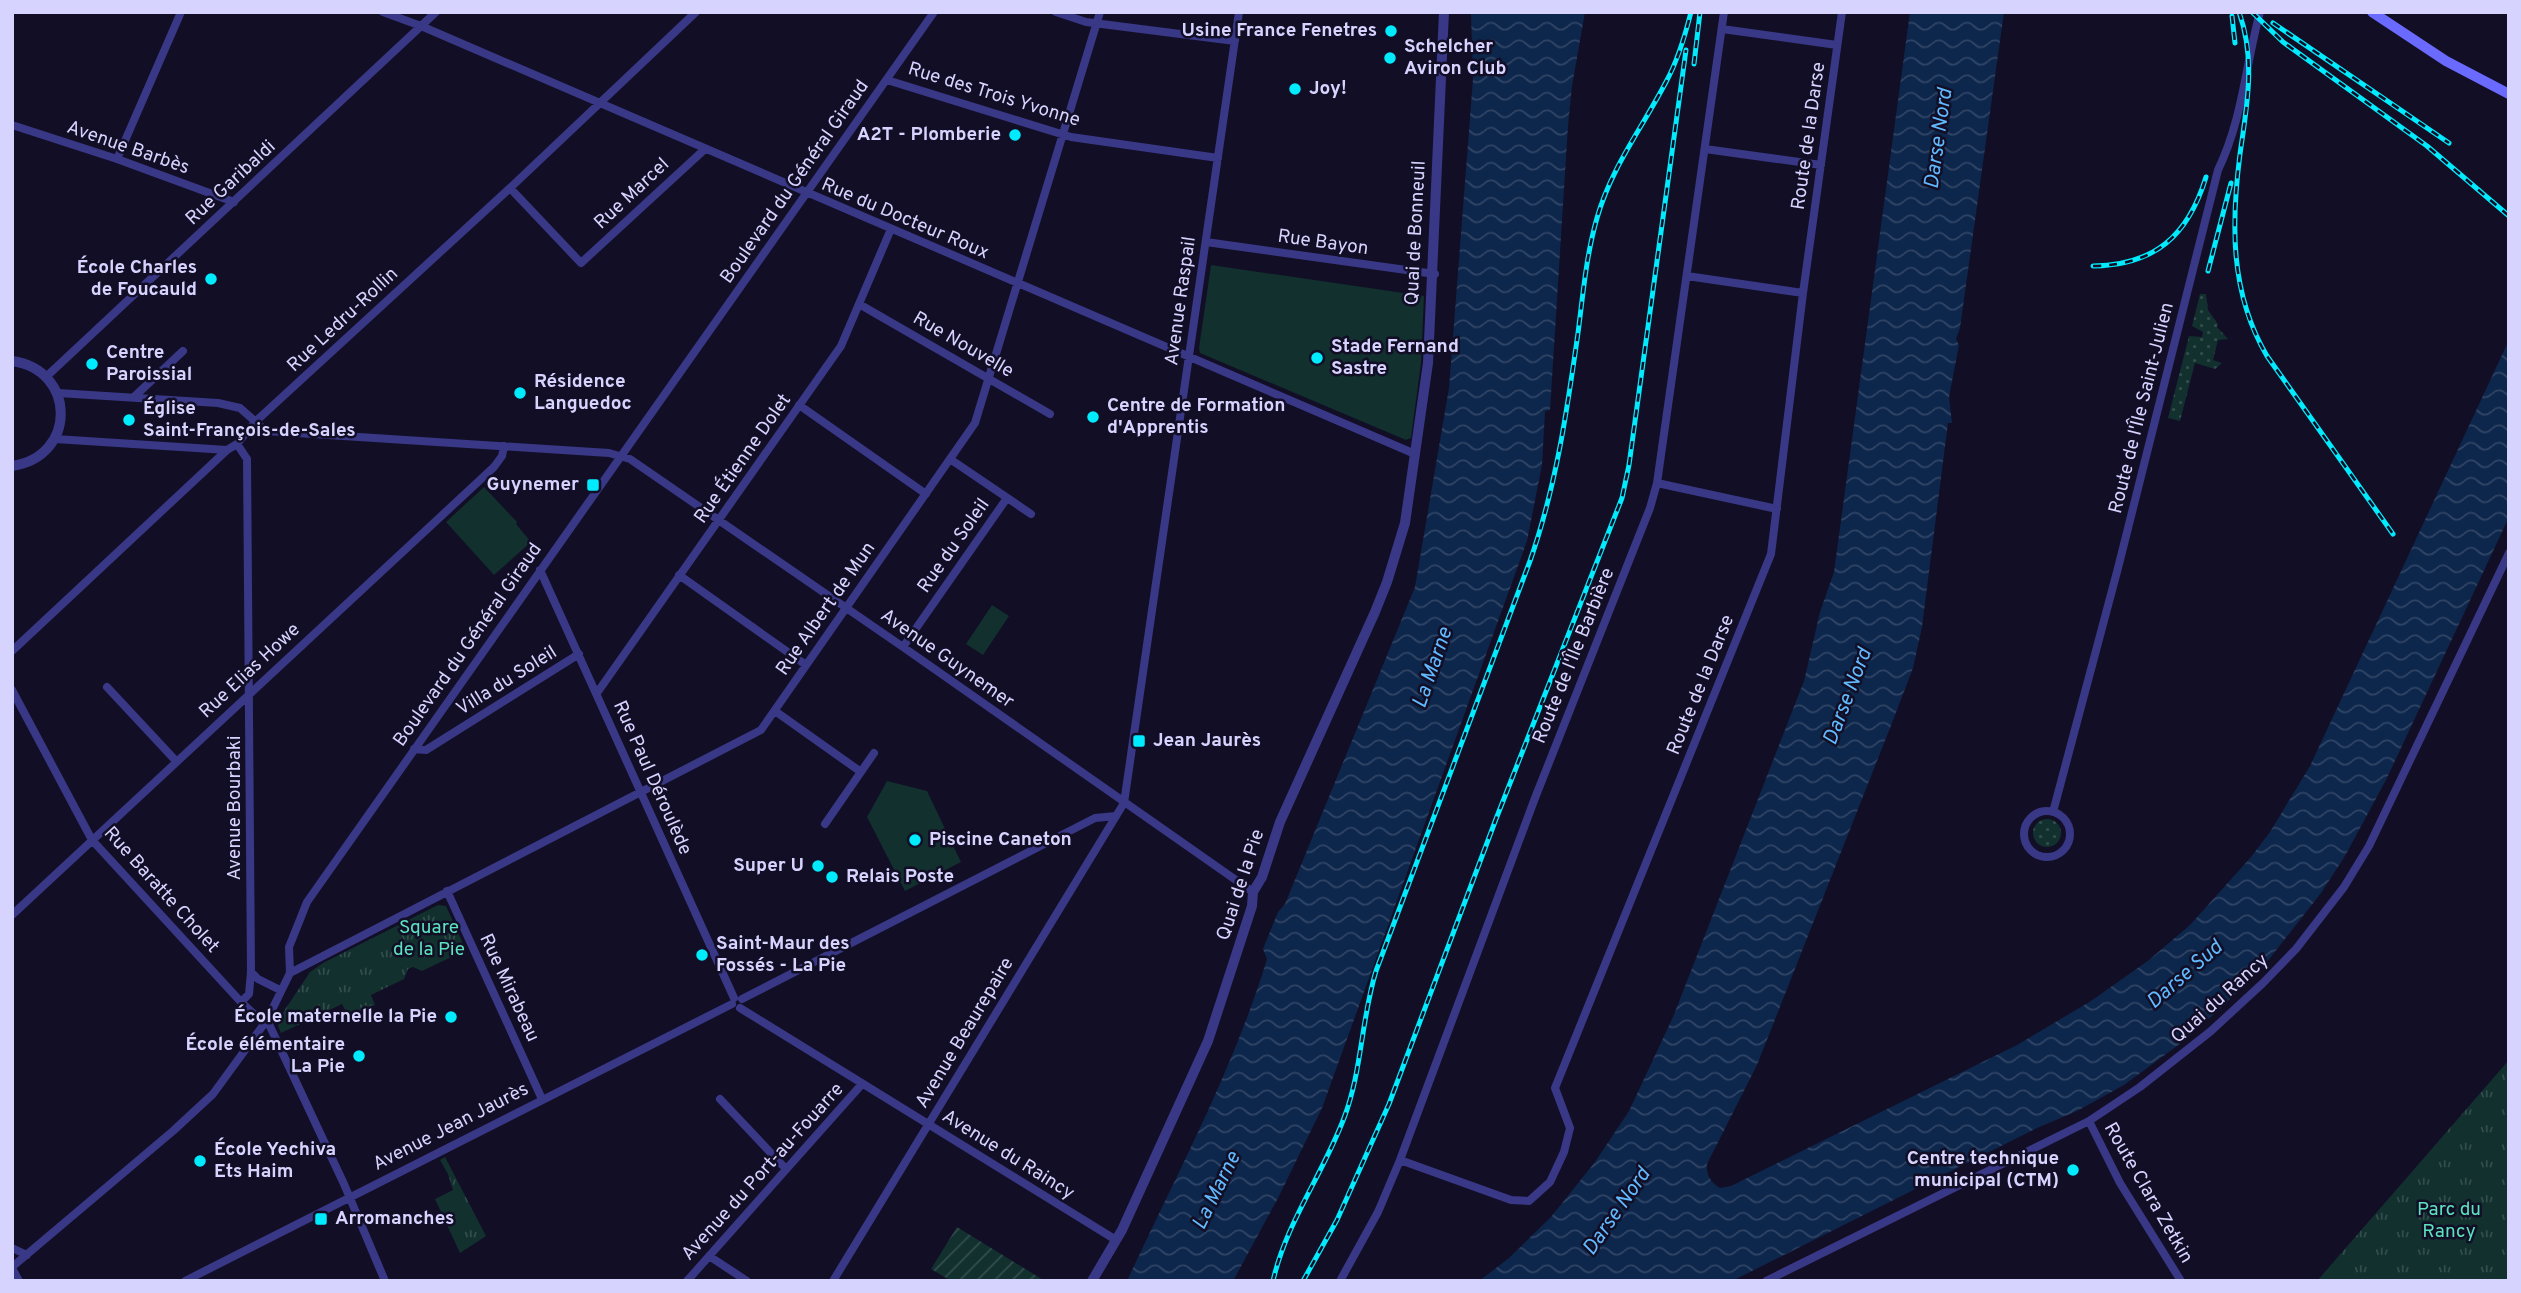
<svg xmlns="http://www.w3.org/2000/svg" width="2521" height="1293" viewBox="0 0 2521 1293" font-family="Overpass,sans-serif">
  <defs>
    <pattern id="grass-dots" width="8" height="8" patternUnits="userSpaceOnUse" patternTransform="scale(1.75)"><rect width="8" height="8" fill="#11302e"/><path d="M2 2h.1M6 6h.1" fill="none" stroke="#334d4d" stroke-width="1.8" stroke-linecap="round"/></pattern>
    <pattern id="park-tufts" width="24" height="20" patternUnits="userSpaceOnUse" patternTransform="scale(1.75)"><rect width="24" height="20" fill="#11302e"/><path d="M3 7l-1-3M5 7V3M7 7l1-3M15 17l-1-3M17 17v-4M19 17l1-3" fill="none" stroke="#334d4d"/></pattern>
    <pattern id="garden-furrows" width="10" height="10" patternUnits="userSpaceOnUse" patternTransform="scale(1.75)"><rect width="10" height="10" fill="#11302e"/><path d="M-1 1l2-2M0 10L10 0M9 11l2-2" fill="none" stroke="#334d4d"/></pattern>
    <pattern id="water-waves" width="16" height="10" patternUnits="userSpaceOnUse" patternTransform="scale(1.75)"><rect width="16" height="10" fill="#0d264b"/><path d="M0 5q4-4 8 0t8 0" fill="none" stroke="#304566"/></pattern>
  </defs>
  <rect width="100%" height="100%" fill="#120e26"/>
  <path fill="url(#grass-dots)" d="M2200,294H2206L2208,310L2218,324L2217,327L2228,339L2218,340L2213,360L2222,363L2215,369L2195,363L2180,421L2168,418L2189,336L2202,337L2203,332L2192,326Z
    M2033 833a14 14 0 1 1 28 0a14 14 0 1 1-28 0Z"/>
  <path fill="url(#park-tufts)" d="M438,905L446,906L466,950L422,971L413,967L408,969L404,979L371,995L375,1005L348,1016L342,1004L281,1033L278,1026L280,1017L310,972L323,963Z
    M2509,1060V1281H2317Z
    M445,1157L486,1236L460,1253L435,1199L453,1190L448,1174L440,1160Z"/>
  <path fill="url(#garden-furrows)" d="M957,1227L1045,1281H951L931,1269Z"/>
  <path fill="#11302e" d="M1211,265L1424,296L1421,363L1411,438L1406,440L1200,353L1199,348Z
    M484,487L517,522L516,524L531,542L494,575L446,522Z
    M992,605L1009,616L983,655L966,644Z
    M887,781L927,791L961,862L905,891L867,817Z"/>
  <path fill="url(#water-waves)" d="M1471,12H1585L1572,86L1568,126L1550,410L1545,411L1542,465L1527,541L1322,1108L1278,1198L1233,1281H1127C1176,1175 1233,1071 1267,959L1263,949L1278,912L1285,904L1415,587L1449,388L1473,79Z
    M1910,12H2004L1960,328L1956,339L1959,345L1949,397L1952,423H1948L1922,627L1913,668L1892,723L1757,1065L1707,1164C1706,1176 1711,1182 1720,1188L1731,1186L2017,1045L2091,1001L2149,960L2190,925L2251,857L2270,832L2310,766L2509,340V517L2387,778L2345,856L2321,893L2263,967L2219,1010L2177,1046L2124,1085L2077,1111L2037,1128L1732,1281H1479L1509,1258L1551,1217L1595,1162L1629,1111L1673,1017L1804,681L1820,612L1834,572Z"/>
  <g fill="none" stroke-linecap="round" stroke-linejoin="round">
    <path stroke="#393886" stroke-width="8" d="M383,12L421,26L1415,454
      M1056,12L1086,22L1235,41
      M1722,29L1837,45
      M887,80L1071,137L1218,158
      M12,125L117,159L234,202
      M1705,149L1821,165
      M117,159L181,12
      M510,188L581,263L705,149
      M1206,242L1435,274
      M1687,276L1803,293
      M859,304L1050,414
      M47,376L436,12
      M58,393L218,403L240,408L266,431L609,453L630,459L903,647L1253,892
      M135,396L183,351
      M799,405L926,494
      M55,439L227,450
      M237,444L247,459L251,972L249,994L241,1002
      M950,459L1031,514
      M1657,483L1777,509
      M540,570L734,998
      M679,575L806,665
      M903,647L1007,498
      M12,651L227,450L237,444L255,422L510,188L696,12
      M107,687L176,761
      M12,690L92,840L241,1002L254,1014L267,1020
      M597,693L841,346L891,229
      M775,711L861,772
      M414,749L426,750L579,654
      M2024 834a23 23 0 1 1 46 0a23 23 0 1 1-46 0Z
      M2053,812L2118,568L2218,170C2243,118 2245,67 2260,12
      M825,824L874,753
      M447,891L542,1099
      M12,915L494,467L502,456L504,446
      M251,972L258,979L280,990
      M290,973L761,730L975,423L1100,12
      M742,999L1095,818L1116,816
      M740,1008L1116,1240
      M267,1020L344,1184L385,1281
      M720,1099L786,1169
      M2089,1121L2120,1183L2181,1281
      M1400,1160L1511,1200L1529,1201L1550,1182L1564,1152L1570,1128L1555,1088L1771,554L1803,293L1842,12
      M12,1248L27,1255
      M709,1256L747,1281
      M12,1267L173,1131L213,1094L267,1020L290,973L289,947L307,902L934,12
      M12,1268L19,1281
      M185,1281L732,1004
      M687,1281L862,1084
      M833,1281L1124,803L1239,12
      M1340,1281L1378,1212L1400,1160L1535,798L1650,508L1657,483L1724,12
      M1766,1281L2089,1121L2140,1087L2211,1031L2263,983L2296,949L2344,887L2369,846L2509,553"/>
    <path stroke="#393886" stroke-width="10" d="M12,361C77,370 77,457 12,466
      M1092,1281L1122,1230L1208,1041L1252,906L1253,892L1262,877L1280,822L1375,612L1387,582L1405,523L1428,363L1444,12"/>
    <path stroke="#6b6aff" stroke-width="10" d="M2372,12L2446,61L2509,94"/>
    <defs>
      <path id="rail" d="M2239,12C2256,60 2247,105 2240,154C2231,224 2230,293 2267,356L2393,534
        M2252,12L2283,42L2427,146L2509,216
        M2232,16L2235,43
        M2273,23L2449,143
        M1694,64L1700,12
        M2093,266C2155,265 2188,236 2206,177
        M2208,271L2231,183
        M1273,1281C1286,1223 1323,1174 1344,1118C1362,1071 1361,1020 1376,971L1530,561C1556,487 1567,411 1578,333C1583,295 1586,256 1597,218C1611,168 1642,128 1666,82C1678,60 1685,36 1691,12
        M1303,1281L1337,1220L1389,1104L1496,819L1622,498L1629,465L1686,50"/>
    </defs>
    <use href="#rail" stroke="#00ebfe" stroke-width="5"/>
    <use href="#rail" stroke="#120e26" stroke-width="2.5" stroke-dasharray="8" stroke-linecap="butt"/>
  </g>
  <g fill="#00ebfe" stroke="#120e26" stroke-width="2.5">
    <circle cx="1391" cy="31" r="7"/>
    <circle cx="1390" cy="58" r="7"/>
    <circle cx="1295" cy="89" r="7"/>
    <circle cx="1015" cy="135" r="7"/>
    <circle cx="211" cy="279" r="7"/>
    <circle cx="1317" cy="358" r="7"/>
    <circle cx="92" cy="364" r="7"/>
    <circle cx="520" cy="393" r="7"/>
    <circle cx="1093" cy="417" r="7"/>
    <circle cx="129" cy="420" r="7"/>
    <rect x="586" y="478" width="14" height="14" rx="3.5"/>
    <rect x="1132" y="734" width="14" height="14" rx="3.5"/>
    <circle cx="915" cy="840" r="7"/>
    <circle cx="818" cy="866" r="7"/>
    <circle cx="832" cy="877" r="7"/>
    <circle cx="702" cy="955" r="7"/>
    <circle cx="451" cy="1017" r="7"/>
    <circle cx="359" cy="1056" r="7"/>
    <circle cx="200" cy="1161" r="7"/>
    <circle cx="2073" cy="1170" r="7"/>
    <rect x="314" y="1212" width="14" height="14" rx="3.5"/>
  </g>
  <g text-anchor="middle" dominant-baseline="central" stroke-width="5" stroke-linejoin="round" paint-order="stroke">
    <g font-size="19" font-weight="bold" fill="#d7d3ff" stroke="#120e26" text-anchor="start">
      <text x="1377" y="31" text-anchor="end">Usine France Fenetres</text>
      <text x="1404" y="47">Schelcher<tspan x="1404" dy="22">Aviron Club</tspan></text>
      <text x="1309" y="89">Joy!</text>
      <text x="1001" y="135" text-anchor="end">A2T - Plomberie</text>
      <text x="197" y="268" text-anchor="end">École Charles<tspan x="197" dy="22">de Foucauld</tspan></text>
      <text x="1331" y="347">Stade Fernand<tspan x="1331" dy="22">Sastre</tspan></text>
      <text x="106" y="353">Centre<tspan x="106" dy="22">Paroissial</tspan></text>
      <text x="534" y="382">Résidence<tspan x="534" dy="22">Languedoc</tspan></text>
      <text x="1107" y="406">Centre de Formation<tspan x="1107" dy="22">d'Apprentis</tspan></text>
      <text x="143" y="409">Église<tspan x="143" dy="22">Saint-François-de-Sales</tspan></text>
      <text x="579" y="485" text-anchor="end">Guynemer</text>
      <text x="1153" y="741">Jean Jaurès</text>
      <text x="929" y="840">Piscine Caneton</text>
      <text x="804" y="866" text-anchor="end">Super U</text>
      <text x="846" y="877">Relais Poste</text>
      <text x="716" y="944">Saint-Maur des<tspan x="716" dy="22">Fossés - La Pie</tspan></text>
      <text x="437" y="1017" text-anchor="end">École maternelle la Pie</text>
      <text x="345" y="1045" text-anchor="end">École élémentaire<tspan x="345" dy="22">La Pie</tspan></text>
      <text x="214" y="1150">École Yechiva<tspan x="214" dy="22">Ets Haim</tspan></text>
      <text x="2059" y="1159" text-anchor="end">Centre technique<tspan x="2059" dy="22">municipal (CTM)</tspan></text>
      <text x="335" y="1219">Arromanches</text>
    </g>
    <g font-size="19" fill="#d7d3ff" stroke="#120e26">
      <text transform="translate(994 95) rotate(17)">Rue des Trois Yvonne</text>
      <text transform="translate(1809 136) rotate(-82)">Route de la Darse</text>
      <text transform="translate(128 148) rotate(19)">Avenue Barbès</text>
      <text transform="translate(795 182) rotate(-55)">Boulevard du Général Giraud</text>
      <text transform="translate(231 183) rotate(-43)">Rue Garibaldi</text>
      <text transform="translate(632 194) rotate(-43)">Rue Marcel</text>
      <text transform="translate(905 219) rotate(23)">Rue du Docteur Roux</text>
      <text transform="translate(1416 233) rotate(-87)">Quai de Bonneuil</text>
      <text transform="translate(1323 243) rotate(8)">Rue Bayon</text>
      <text transform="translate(1181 301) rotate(-82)">Avenue Raspail</text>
      <text transform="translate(343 320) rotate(-43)">Rue Ledru-Rollin</text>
      <text transform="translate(963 345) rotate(30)">Rue Nouvelle</text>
      <text transform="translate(2142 408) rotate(-76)">Route de l'Île Saint-Julien</text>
      <text transform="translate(743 459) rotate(-55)">Rue Étienne Dolet</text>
      <text transform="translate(954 546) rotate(-55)">Rue du Soleil</text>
      <text transform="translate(826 609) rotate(-55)">Rue Albert de Mun</text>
      <text transform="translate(468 645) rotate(-55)">Boulevard du Général Giraud</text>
      <text transform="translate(1574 656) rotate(-68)">Route de l'Île Barbière</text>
      <text transform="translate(947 659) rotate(35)">Avenue Guynemer</text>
      <text transform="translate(250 671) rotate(-43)">Rue Elias Howe</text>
      <text transform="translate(507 681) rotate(-32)">Villa du Soleil</text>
      <text transform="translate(1701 685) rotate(-68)">Route de la Darse</text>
      <text transform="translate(652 778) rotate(66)">Rue Paul Déroulède</text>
      <text transform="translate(235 808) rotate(-90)">Avenue Bourbaki</text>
      <text transform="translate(1241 885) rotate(-72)">Quai de la Pie</text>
      <text transform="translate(161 890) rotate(48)">Rue Baratte Cholet</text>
      <text transform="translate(509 988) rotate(65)">Rue Mirabeau</text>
      <text transform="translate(2220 999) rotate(-42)">Quai du Rancy</text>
      <text transform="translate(965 1033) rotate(-59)">Avenue Beaurepaire</text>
      <text transform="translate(451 1127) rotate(-27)">Avenue Jean Jaurès</text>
      <text transform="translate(1008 1155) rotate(32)">Avenue du Raincy</text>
      <text transform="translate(763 1172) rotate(-48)">Avenue du Port-au-Fouarre</text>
      <text transform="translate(2148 1193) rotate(60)">Route Clara Zetkin</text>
    </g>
    <g font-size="19" fill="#5ce2be" stroke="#120e26">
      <text x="429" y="928">Square<tspan x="429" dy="22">de la Pie</tspan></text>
      <text x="2449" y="1210">Parc du<tspan x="2449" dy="22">Rancy</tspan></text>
    </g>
    <g font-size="21" font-style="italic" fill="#61baff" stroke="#120e26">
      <text transform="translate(1939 139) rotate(-82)">Darse Nord</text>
      <text transform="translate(1433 668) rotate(-71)">La Marne</text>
      <text transform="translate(1848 697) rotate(-69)">Darse Nord</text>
      <text transform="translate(2185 975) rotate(-41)">Darse Sud</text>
      <text transform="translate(1217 1191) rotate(-64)">La Marne</text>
      <text transform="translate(1617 1212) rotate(-55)">Darse Nord</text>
    </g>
  </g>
  <rect width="2521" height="1293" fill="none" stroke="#d7d3ff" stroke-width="28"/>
</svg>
